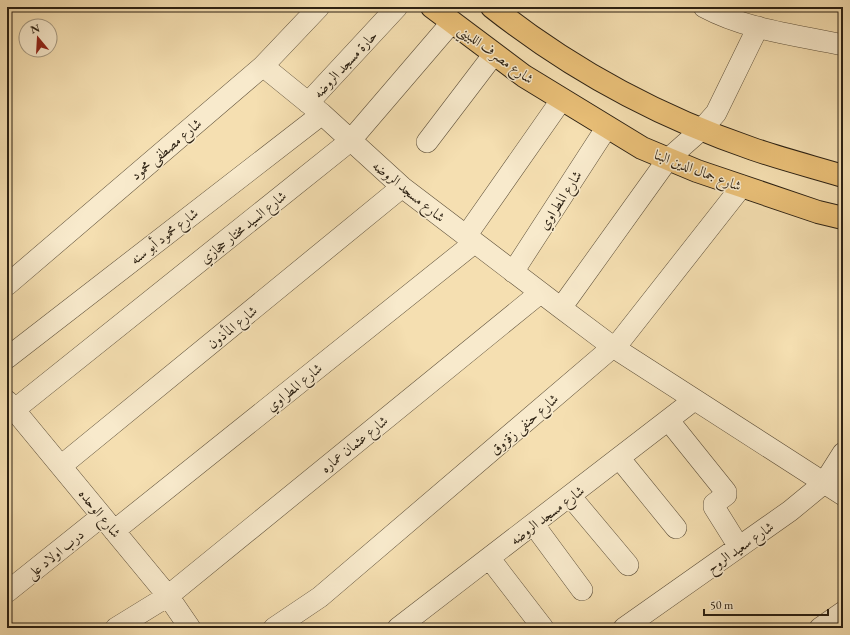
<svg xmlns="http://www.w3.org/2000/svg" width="850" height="635" viewBox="0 0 850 635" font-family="'EB Garamond',Amiri,serif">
  <rect width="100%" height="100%" fill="#f5dfb1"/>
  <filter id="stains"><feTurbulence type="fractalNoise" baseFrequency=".005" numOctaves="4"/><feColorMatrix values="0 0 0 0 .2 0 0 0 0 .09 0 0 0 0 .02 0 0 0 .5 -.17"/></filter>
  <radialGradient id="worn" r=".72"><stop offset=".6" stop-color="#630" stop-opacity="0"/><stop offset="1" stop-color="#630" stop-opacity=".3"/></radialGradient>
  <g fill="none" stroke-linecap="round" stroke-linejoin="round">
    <defs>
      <path id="minor" d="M704,7C747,30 797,35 843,45
        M263,66L322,114L402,187L561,308L613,347L843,495
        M308,103L397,7
        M427,142L494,54
        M466,236L562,99
        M513,272L607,127
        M7,285L263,66L319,7
        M561,308L668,159L702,129L716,113L758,27
        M7,358L322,114
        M7,401L168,596L190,628
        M14,410L350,141L452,22
        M669,421L726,492V495L714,504V507L739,547
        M620,459L676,528
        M61,466L402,187
        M571,497L628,565
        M534,525L582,590
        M114,531L474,243
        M490,559L543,628
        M7,592L102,516
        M116,628L168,596L540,293
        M274,628L320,597L621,340L742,186
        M398,628L694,400
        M624,628L790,511L824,483L843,453
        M820,628L843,612"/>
      <path id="major" d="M432,7L524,76L642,148L697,171L818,212L843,218
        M492,7C569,68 659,117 753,149C782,159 813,167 843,176"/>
    </defs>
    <use href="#minor" stroke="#5e503a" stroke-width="22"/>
    <use href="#major" stroke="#2c2113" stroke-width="24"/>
    <use href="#minor" stroke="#f8eacc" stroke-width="21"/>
    <use href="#major" stroke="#eac078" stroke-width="22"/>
  </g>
  <g text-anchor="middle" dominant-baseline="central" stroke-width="3" stroke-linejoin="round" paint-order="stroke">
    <g font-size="14" fill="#2c2113" stroke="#f8eacc">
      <text transform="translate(496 54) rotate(36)">شارع مصرف اللبيني</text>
      <text transform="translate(345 64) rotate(-47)">حارة مسجد الروضه</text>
      <text transform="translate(166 149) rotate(-40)">شارع مصطفى محمود</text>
      <text transform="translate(698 170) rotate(21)">شارع جمال الدين البنا</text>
      <text transform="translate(409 191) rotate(39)">شارع مسجد الروضه</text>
      <text transform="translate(560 200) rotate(-57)">شارع المطراوي</text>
      <text transform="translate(243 227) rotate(-39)">شارع السيد مختار حجازي</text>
      <text transform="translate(164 236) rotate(-38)">شارع محمود أبو سنه</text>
      <text transform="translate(232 327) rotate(-39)">شارع المأذون</text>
      <text transform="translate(294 387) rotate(-39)">شارع المطراوي</text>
      <text transform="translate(524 424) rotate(-41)">شارع حنفى زقزوق</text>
      <text transform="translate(354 444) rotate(-39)">شارع عثمان عماره</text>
      <text transform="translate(100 513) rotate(51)">شارع الوحده</text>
      <text transform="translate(547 515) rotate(-37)">شارع مسجد الروضه</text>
      <text transform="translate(740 547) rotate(-35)">شارع سعيد الروح</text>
      <text transform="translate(55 554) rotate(-39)">درب اولاد على</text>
    </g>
  </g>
  <rect width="850" height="635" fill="none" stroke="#f5dfb1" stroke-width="24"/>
  <rect x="8" y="8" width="834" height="619" fill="none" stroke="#2c2113" stroke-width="2"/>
  <rect x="12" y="12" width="826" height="611" fill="none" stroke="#2c2113"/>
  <g transform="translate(38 38) rotate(342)"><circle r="19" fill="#f8eacc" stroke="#a69a82"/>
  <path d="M0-3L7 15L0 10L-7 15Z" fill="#8f2418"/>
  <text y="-6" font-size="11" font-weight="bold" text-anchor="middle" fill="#2c2113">N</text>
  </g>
  <path d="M704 609v6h124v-6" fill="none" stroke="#2c2113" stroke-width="2"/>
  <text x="710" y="609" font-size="12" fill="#2c2113" stroke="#f8eacc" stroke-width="3" paint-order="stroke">50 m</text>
  <rect width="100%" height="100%" filter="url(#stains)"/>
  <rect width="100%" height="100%" fill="url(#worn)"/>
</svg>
